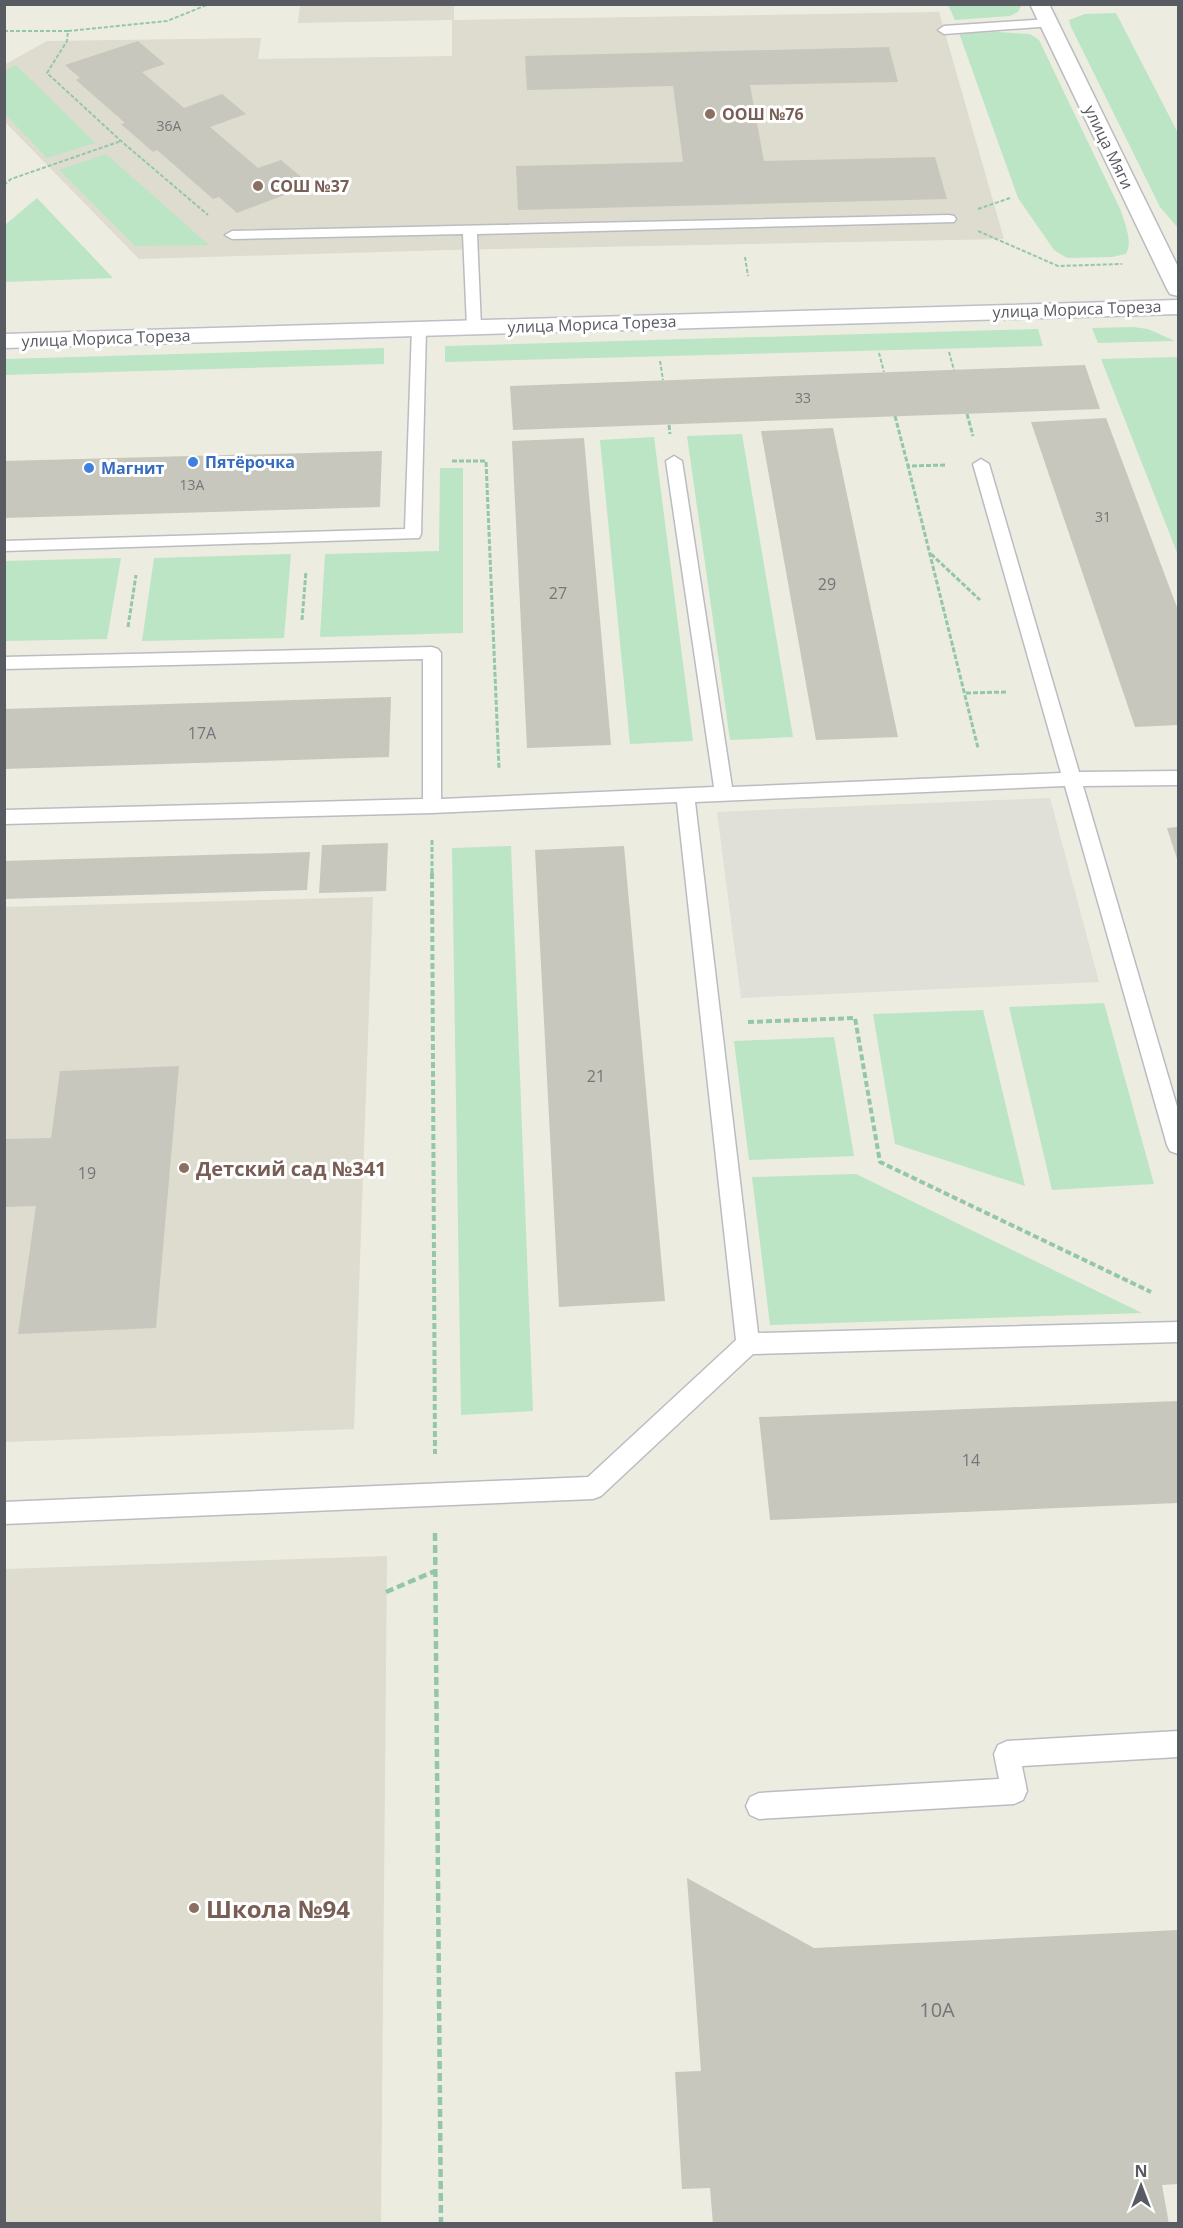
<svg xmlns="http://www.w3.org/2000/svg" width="1183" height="2228" viewBox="0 0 1183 2228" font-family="'Open Sans',sans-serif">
  <rect width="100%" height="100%" fill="#edece0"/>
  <path fill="#e0dfd8" d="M1050,798L1099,982L741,998L717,812Z"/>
  <path fill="#dddccf" d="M300,5H454V20L939,12L1004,239L449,250L139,259L5,122L4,65L47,41L261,38L258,59L452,56V20L298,23Z
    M373,897L354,1429L5,1442L4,907Z
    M387,1556L381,2223H5V1569Z"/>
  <path fill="#bbe5c4" d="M1022,4L1018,12L1010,16L955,20L948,5Z
    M1116,13L1178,133V228L1160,207L1071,27L1069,20L1085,14Z
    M997,32L1030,34L1039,40L1121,211C1125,225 1133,241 1126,254L1112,257L1067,258L1054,250L1018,198L959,33Z
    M16,65L95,143L47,158L5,114V71Z
    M106,154L209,245L135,246L59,170Z
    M37,198L113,278L5,282V225Z
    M1133,327L1148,329L1175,341L1098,343L1092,328Z
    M1038,329L1043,346L445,362V346Z
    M384,348V364L5,375V359Z
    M1178,357V555L1101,359Z
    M742,434L793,737L730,740L687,436Z
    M654,437L693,741L630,744L600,440Z
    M440,468H463V633L320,637L325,554L439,551Z
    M291,554L284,638L142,641L154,558Z
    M121,558L107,639L5,641V561Z
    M511,846L533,1411L461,1415L452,848Z
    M1104,1003L1154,1184L1052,1190L1009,1007Z
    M983,1010L1025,1186L895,1144L873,1014Z
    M834,1037L854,1156L749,1160L734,1041Z
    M856,1174L1142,1313L770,1325L752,1177Z"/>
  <path fill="#c7c7bd" d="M138,41L165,64L142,72L184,108L222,94L246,114L210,127L258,168L281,160L311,185L237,213L219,197L213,199L157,150L153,152L121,124L125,123L76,80L80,78L65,65Z
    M889,47L898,82L750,85L764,161L935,157L947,199L518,210L516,166L683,162L673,86L527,90L525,56Z
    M1085,365L1100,409L513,430L510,386Z
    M1106,418L1178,610V725L1135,727L1031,422Z
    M833,428L898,737L816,740L761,431Z
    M584,438L611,745L527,748L512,441Z
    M382,451L380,507L4,518V461Z
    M391,697L389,757L4,769V709Z
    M1178,827V862L1167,828Z
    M388,843L386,891L319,893L322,845Z
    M624,846L665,1301L559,1307L535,850Z
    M310,852L307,890L4,899V861Z
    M179,1066L156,1328L18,1334L36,1206L4,1207V1139L51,1138L60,1071Z
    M1178,1401V1503L770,1520L759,1417Z
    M687,1878L814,1948L1178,1930V2184L1162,2185L1169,2224H713L710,2188L682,2189L675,2072L701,2071Z"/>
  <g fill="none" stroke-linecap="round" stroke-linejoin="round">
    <defs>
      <path id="lane" d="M1048,19L1054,23L1052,26L944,34L938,30L944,26Z
        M949,215L954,216L956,219L954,222L477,234L481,327L474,331L467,327L463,234L232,239L225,235L232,231Z
        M419,324L426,328L421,534L419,538L4,551V541L405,529L412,328Z
        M674,456L682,461L732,787L1061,773L973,464L981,459L989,464L1079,772L1178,771V785L1083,786L1178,1110V1154L1170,1151L1167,1145L1065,786L695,802L758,1333L1178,1322V1342L753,1354L601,1496L593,1499L4,1524V1502L588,1477L736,1340L677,802L432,813L4,824V810L423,799V659L4,669V657L432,647L438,649L441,653V799L714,787L666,461Z
        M1178,1731V1757L1022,1766L1027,1791L1023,1800L1014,1804L759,1819L750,1815L746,1806L750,1797L759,1793L999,1779L994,1754L998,1745L1007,1741Z"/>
      <path id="street" d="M1030,4H1049L1178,267V296L1170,294L1167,289Z"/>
      <path id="secondary" d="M1178,300V314L4,348V334Z"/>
    </defs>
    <use href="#lane" stroke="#bbbcc2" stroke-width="3"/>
    <use href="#street" stroke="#bbbcc2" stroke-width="3"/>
    <use href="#secondary" stroke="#bdbec7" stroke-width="3"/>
    <path stroke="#94c6ae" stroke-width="2" stroke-dasharray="4 2" stroke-linecap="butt" d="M4,31H68L67,41L47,73L121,141L208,215
      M68,31L167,21L209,4
      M4,185L11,179L121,141
      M978,209L1010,198
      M978,231L1058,266L1122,264
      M745,257L748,276
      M949,352L954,370
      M879,353L884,372
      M660,361L663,380"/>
    <path stroke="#94c6ae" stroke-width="3" stroke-dasharray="5 2" stroke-linecap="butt" d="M967,414L973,436
      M895,416L908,466
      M669,425L670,434
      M452,461H486L499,769
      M945,465L908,466L978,748
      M931,554L980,600
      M302,620L306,571
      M128,627L136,575
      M966,693L1007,692
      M432,840V875"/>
    <path stroke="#94c6ae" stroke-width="4" stroke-dasharray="6 3" stroke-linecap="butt" d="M432,873L435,1454
      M748,1022L855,1018L880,1162L1151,1292"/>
    <path stroke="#94c6ae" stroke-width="4.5" stroke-dasharray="8 4" stroke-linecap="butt" d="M435,1533L441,2224
      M386,1592L435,1571"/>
    <use href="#lane" fill="#fff" fill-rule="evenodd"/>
    <use href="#street" fill="#fff" fill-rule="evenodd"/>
    <use href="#secondary" fill="#fff" fill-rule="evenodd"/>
  </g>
  <g fill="#8d6e63" stroke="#fff" stroke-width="2">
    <circle cx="710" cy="114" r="6"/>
    <circle cx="258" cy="186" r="6"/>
    <circle cx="184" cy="1168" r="6"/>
    <circle cx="194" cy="1908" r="6"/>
  </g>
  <g fill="#3f7fe0" stroke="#fff" stroke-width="2">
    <circle cx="193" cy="462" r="6"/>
    <circle cx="89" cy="468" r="6"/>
  </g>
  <g text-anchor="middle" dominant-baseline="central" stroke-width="6" stroke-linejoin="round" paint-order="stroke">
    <g font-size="14" fill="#747679">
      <text x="169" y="125">36А</text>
      <text x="803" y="397">33</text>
      <text x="192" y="484">13А</text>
      <text x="1103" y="516">31</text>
    </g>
    <g font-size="16" font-weight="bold" fill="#785e54" stroke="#fff" text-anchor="start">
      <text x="722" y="114">ООШ №76</text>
      <text x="270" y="186">СОШ №37</text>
    </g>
    <g font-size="16" fill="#595b62" stroke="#fff">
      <text transform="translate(1109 147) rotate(64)">улица Мяги</text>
      <text transform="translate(1077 309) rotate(-2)">улица Мориса Тореза</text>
      <text transform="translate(592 324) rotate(-2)">улица Мориса Тореза</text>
      <text transform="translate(106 338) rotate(-2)">улица Мориса Тореза</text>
    </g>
    <g font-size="16" font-weight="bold" fill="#366cbe" stroke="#fff" text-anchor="start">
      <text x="205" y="462">Пятёрочка</text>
      <text x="101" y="468">Магнит</text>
    </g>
    <g font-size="16" fill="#747679">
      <text x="827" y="584">29</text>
      <text x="558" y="593">27</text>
      <text x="202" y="733">17А</text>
      <text x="596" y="1076">21</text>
      <text x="87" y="1173">19</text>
      <text x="971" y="1460">14</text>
    </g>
    <g font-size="20" font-weight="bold" fill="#785e54" stroke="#fff" text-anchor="start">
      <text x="196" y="1168">Детский сад №341</text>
    </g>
    <g font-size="20" fill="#747679">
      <text x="937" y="2009">10А</text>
    </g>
    <g font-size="24" font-weight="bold" fill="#785e54" stroke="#fff" text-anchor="start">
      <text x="206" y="1908">Школа №94</text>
    </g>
  </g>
  <rect width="1183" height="2228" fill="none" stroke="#595b62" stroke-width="12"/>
  <g transform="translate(1141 2186)" stroke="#ffffff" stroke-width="4.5" paint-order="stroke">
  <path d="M0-4.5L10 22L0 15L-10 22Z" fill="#595b62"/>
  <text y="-9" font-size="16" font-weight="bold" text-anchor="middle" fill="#595b62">N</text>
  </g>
</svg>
